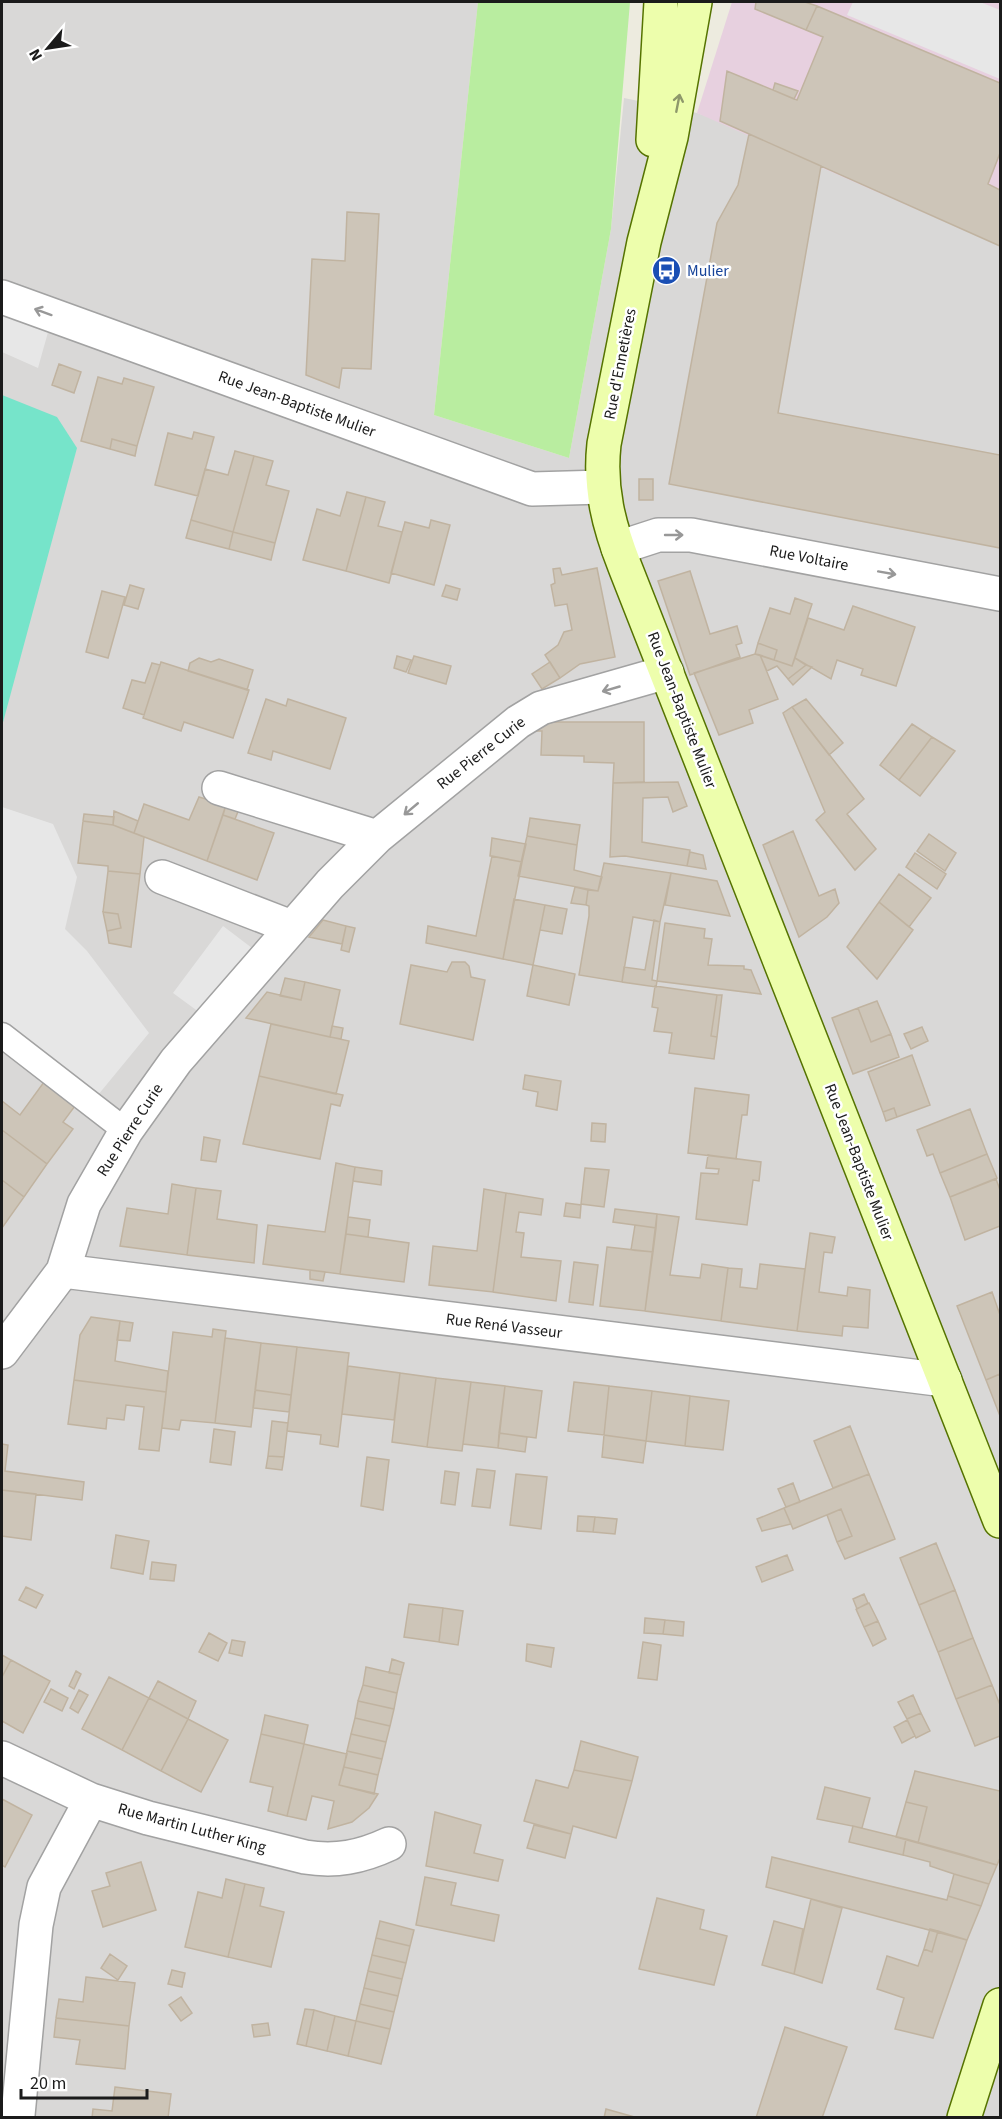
<svg xmlns="http://www.w3.org/2000/svg" width="1002" height="2119" viewBox="0 0 1002 2119" font-family="'Source Sans 3',sans-serif">
  <rect width="100%" height="100%" fill="#edebdf"/>
  <path fill="#d9d8d7" d="M2,2H478L434,415L569,458L611,229L624,98L697,113L720,121L1000,246V2117L2,2118Z"/>
  <path fill="#e7d0df" d="M732,2H1000V246L697,113Z"/>
  <path fill="#b9eda0" d="M478,2H630L611,229L569,458L434,415Z"/>
  <path fill="#76e4ca" d="M2,395L57,417L77,448L2,726Z"/>
  <path fill="#e7e7e7" d="M853,2H980L1000,10V79L847,15Z
    M2,308L50,325L38,368L2,352Z
    M2,807L53,824L77,877L65,929L87,951L149,1033L98,1095L2,1021Z
    M223,926L252,948L203,1015L173,993Z"/>
  <path fill="#cdc5b8" stroke="#c0b3a0" stroke-width="1.5" d="M756,2H805L817,6L806,30L755,9Z
    M817,6L1000,83V153L988,184L1000,190V246L720,121L727,71L797,100L823,37L806,30Z
    M775,83L798,91L794,99L773,90Z
    M749,134L821,166L778,413L1000,455V548L669,484L717,223L738,185Z
    M347,212L379,214L371,369L342,368L339,388L306,375L312,259L345,261Z
    M59,364L81,372L74,393L52,385Z
    M98,377L122,384L124,378L154,387L137,446L112,439L110,449L81,441Z
    M194,432L214,437L198,496L155,485L168,433L192,439Z
    M112,439L137,446L135,456L110,449Z
    M235,451L254,456L233,532L191,520L205,469L228,475Z
    M254,456L273,461L266,485L289,491L275,543L233,532Z
    M639,479H653V500H639Z
    M347,492L366,497L346,571L303,560L317,509L340,516Z
    M366,497L385,502L378,526L402,532L389,583L346,571Z
    M191,520L233,532L229,549L186,538Z
    M431,520L450,525L434,585L391,573L405,522L429,528Z
    M233,532L275,543L271,560L229,549Z
    M560,568L562,575L597,568L615,657L580,664L560,678L545,655L558,645L564,632L572,630L567,604L555,606L551,585L555,583L553,569Z
    M690,571L710,634L737,626L742,643L736,645L740,657L690,675L658,581Z
    M130,585L144,589L138,609L124,605Z
    M446,585L460,589L457,600L442,596Z
    M102,591L125,597L108,658L86,652Z
    M795,598L812,604L792,666L774,660L777,650L758,643L770,608L790,614Z
    M853,606L915,627L896,686L861,675L863,669L837,660L831,679L795,658L808,618L844,630Z
    M758,643L777,650L774,660L755,654Z
    M755,654L760,655L778,699L749,710L753,723L719,735L694,673Z
    M760,655L792,666L795,658L806,665L788,679L777,666L767,671Z
    M397,656L411,660L406,672L394,668Z
    M414,656L451,666L446,684L408,673Z
    M199,658L211,662L219,659L253,670L247,690L188,671L190,663Z
    M161,662L249,690L233,738L184,722L181,731L143,718Z
    M550,662L560,678L542,689L532,674Z
    M152,663L160,665L144,715L123,708L132,680L145,683Z
    M806,665L812,667L793,685L788,679Z
    M266,699L286,706L288,699L346,718L330,769L273,751L271,760L248,753Z
    M806,699L843,743L829,755L792,707Z
    M792,707L864,799L847,814L876,849L855,870L816,820L825,812L783,713Z
    M536,722H644V782L613,783L614,763L584,762V756L541,755L542,731H536Z
    M912,724L932,737L899,780L880,765Z
    M932,737L955,751L920,796L899,780Z
    M678,782L687,806L673,812L668,797L643,798L642,842L690,850L687,866L625,856L610,857L613,783Z
    M199,797L226,805L207,861L134,833L144,804L189,820Z
    M226,805L239,809L235,819L223,815Z
    M114,811L138,821L134,833L113,825Z
    M84,814L114,817L113,825L83,821Z
    M223,815L274,833L257,880L207,861Z
    M530,818L580,825L577,845L527,836Z
    M83,821L113,825L144,837L140,874L108,871V866L78,863Z
    M793,831L819,896L835,889L839,903L827,917L799,937L763,845Z
    M929,834L956,853L945,871L917,851Z
    M527,836L577,845L574,870L602,877L598,891L518,876Z
    M492,838L526,844L522,862L490,856Z
    M690,852L703,855L706,869L687,866Z
    M915,853L946,874L937,889L906,867Z
    M492,856L522,862L503,959L426,943L428,926L476,936Z
    M604,863L671,873L660,922L633,917L622,982L579,975L589,916V906L586,905L588,890L598,891Z
    M108,871L140,874L131,947L109,943L107,931L121,928L118,914L103,912Z
    M671,873L717,881L730,916L665,905Z
    M899,874L931,898L909,927L879,902Z
    M575,887L588,890L586,905L571,903Z
    M514,899L545,905L533,965L503,959Z
    M879,902L913,930L877,979L847,947Z
    M545,905L567,909L562,934L540,930Z
    M103,912L118,914L121,928L107,931Z
    M323,920L346,926L342,944L309,937Z
    M654,920L660,922L652,980L657,981L656,987L622,982L624,967L645,970Z
    M665,923L705,929L704,938L712,939L708,965L744,966V969L751,970L761,994L657,981Z
    M346,926L355,928L349,952L341,950Z
    M452,962H465L469,966L471,977L485,980L473,1040L400,1024L411,965L447,972Z
    M533,965L575,974L569,1005L527,996Z
    M285,978L305,982L301,1000L280,996Z
    M305,982L340,990L330,1037L246,1018L267,992L301,1000Z
    M655,986L717,995L711,1036L717,1037L714,1059L669,1053L672,1033L654,1031L658,1008L652,1007Z
    M717,995H722L717,1037L711,1036Z
    M877,1001L891,1034L871,1042L858,1008Z
    M858,1008L871,1042L891,1034L899,1057L853,1074L832,1018Z
    M271,1024L349,1041L336,1094L259,1076Z
    M332,1026L343,1028L341,1039L330,1037Z
    M922,1027L928,1041L911,1049L904,1034Z
    M912,1055L930,1105L897,1117L894,1108L883,1112L868,1072Z
    M525,1075L561,1081L557,1110L536,1106L538,1092L523,1089Z
    M259,1076L343,1095L340,1106L331,1104L320,1159L243,1144Z
    M44,1082L75,1106L63,1122L73,1129L47,1164L2,1130V1101L20,1115Z
    M695,1088L749,1095L747,1115H742L736,1159L688,1153Z
    M894,1108L897,1117L886,1121L883,1112Z
    M970,1109L987,1154L940,1173L933,1154L927,1156L917,1130Z
    M592,1123L606,1124L605,1142L591,1141Z
    M2,1130L47,1164L24,1197L2,1180Z
    M204,1137L220,1140L216,1162L201,1160Z
    M987,1154L997,1178L950,1197L940,1173Z
    M708,1155L761,1162L759,1181L753,1180L747,1225L696,1219L701,1173L718,1174L719,1169L706,1168Z
    M336,1163L355,1167L340,1274L263,1264L268,1225L325,1232Z
    M355,1167L382,1171L381,1185L353,1181Z
    M585,1168L609,1170L604,1207L581,1204Z
    M996,1179L1000,1190V1226L965,1240L950,1197Z
    M2,1180L24,1197L2,1228Z
    M172,1184L196,1188L187,1255L120,1246L127,1208L168,1214Z
    M196,1188L221,1191L217,1219L257,1225L254,1263L187,1255Z
    M484,1189L506,1193L493,1292L429,1285L433,1246L477,1251Z
    M506,1193L543,1199L541,1215L519,1212L516,1232L524,1233L521,1257L561,1261L556,1301L493,1292Z
    M566,1203L581,1205L580,1218L564,1216Z
    M615,1209L657,1214L656,1228L613,1222Z
    M657,1214L679,1217L670,1275L700,1278L702,1264L728,1268L721,1321L645,1311Z
    M348,1217L370,1220L368,1237L346,1234Z
    M635,1225L656,1228L653,1252L631,1250Z
    M810,1233L835,1237L832,1253L824,1252L819,1292L847,1296L848,1287L870,1290L868,1328L843,1326L842,1336L797,1331Z
    M346,1234L409,1243L404,1282L340,1274Z
    M607,1247L653,1252L645,1311L600,1306Z
    M574,1262L598,1265L593,1305L569,1302Z
    M760,1264L805,1269L797,1331L721,1321L728,1268L742,1269L740,1287L757,1289Z
    M310,1270L325,1272L323,1281L310,1279Z
    M992,1292L1000,1315V1374L986,1380L957,1306Z
    M91,1317L120,1321L115,1361L168,1371L166,1392L74,1380L80,1335Z
    M120,1321L133,1323L130,1341L117,1340Z
    M213,1329L226,1331L215,1423L181,1420L179,1430L162,1428L173,1332L212,1337Z
    M225,1338L261,1343L251,1427L215,1423Z
    M261,1343L297,1347L291,1395L255,1390Z
    M297,1347L349,1353L338,1447L320,1444L321,1435L287,1431Z
    M348,1366L400,1373L394,1420L342,1414Z
    M400,1373L436,1378L427,1447L392,1442Z
    M1000,1374V1416L986,1380Z
    M436,1378L471,1382L462,1451L427,1447Z
    M74,1380L166,1392L159,1451L139,1449L144,1407L126,1405L124,1420L107,1418L106,1429L68,1424Z
    M471,1382L505,1386L498,1448L463,1444Z
    M574,1382L609,1386L604,1435L568,1431Z
    M505,1386L542,1391L536,1438L499,1433Z
    M609,1386L652,1391L646,1441L604,1435Z
    M255,1390L291,1395L289,1412L253,1408Z
    M652,1391L690,1396L685,1446L646,1441Z
    M690,1396L729,1401L723,1450L685,1446Z
    M272,1421L288,1423L284,1457L268,1456Z
    M850,1426L869,1474L833,1488L814,1441Z
    M214,1429L235,1432L231,1465L210,1462Z
    M499,1433L527,1437L525,1452L498,1448Z
    M604,1435L646,1441L643,1463L602,1457Z
    M2,1444L8,1445L5,1471L84,1482L82,1500L2,1490Z
    M268,1456L284,1457L282,1470L266,1468Z
    M367,1457L389,1460L383,1510L361,1506Z
    M477,1469L495,1471L490,1508L472,1506Z
    M445,1471L459,1473L455,1505L441,1503Z
    M516,1474L547,1477L541,1529L510,1525Z
    M869,1474L895,1539L845,1559L837,1542L852,1536L841,1509L793,1529L784,1508Z
    M793,1483L800,1502L786,1507L778,1489Z
    M2,1490L36,1494L31,1540L2,1536Z
    M784,1508L791,1524L762,1531L757,1519Z
    M841,1509L852,1536L837,1542L827,1515Z
    M578,1516L595,1517L593,1532L577,1531Z
    M595,1517L617,1519L615,1534L593,1532Z
    M116,1535L149,1541L143,1574L111,1568Z
    M936,1543L955,1590L919,1605L900,1558Z
    M787,1555L793,1570L762,1582L756,1567Z
    M152,1562L176,1565L174,1581L150,1579Z
    M26,1587L43,1595L36,1608L19,1600Z
    M955,1590L973,1638L938,1652L919,1605Z
    M864,1594L868,1603L857,1609L853,1599Z
    M869,1603L878,1621L864,1627L856,1609Z
    M409,1604L443,1608L439,1642L404,1637Z
    M443,1608L463,1611L458,1645L439,1642Z
    M645,1618L665,1620L663,1634L644,1633Z
    M665,1620L684,1622L683,1636L663,1634Z
    M878,1621L886,1639L873,1646L864,1627Z
    M209,1633L227,1643L218,1661L199,1652Z
    M973,1638L992,1685L956,1699L938,1652Z
    M232,1640L245,1642L242,1656L229,1653Z
    M643,1642L661,1645L657,1680L638,1678Z
    M527,1644L554,1648L551,1667L526,1661Z
    M2,1655L11,1660L2,1677Z
    M392,1659L404,1663L401,1675L389,1673Z
    M11,1660L50,1681L23,1733L2,1721V1677Z
    M366,1667L401,1675L397,1693L363,1685Z
    M76,1671L81,1674L74,1689L69,1686Z
    M109,1677L149,1698L122,1750L82,1729Z
    M158,1681L196,1701L188,1719L149,1698Z
    M363,1685L397,1693L394,1709L358,1701Z
    M992,1685L1000,1705V1736L975,1746L956,1699Z
    M51,1689L68,1698L62,1711L44,1702Z
    M79,1690L88,1695L78,1713L70,1708Z
    M913,1695L921,1713L907,1719L898,1702Z
    M149,1698L188,1719L161,1771L122,1750Z
    M358,1701L394,1709L390,1726L355,1718Z
    M921,1713L930,1731L916,1738L907,1719Z
    M265,1715L308,1725L304,1744L261,1734Z
    M355,1718L390,1726L386,1742L351,1734Z
    M188,1719L228,1740L201,1792L161,1771Z
    M907,1720L915,1736L902,1743L894,1727Z
    M261,1734L304,1744L287,1816L268,1811L273,1787L250,1782Z
    M351,1734L386,1742L382,1759L347,1751Z
    M581,1741L638,1757L632,1781L574,1770Z
    M304,1744L347,1754L339,1785L378,1794L369,1808L352,1822L328,1829L334,1801L312,1796L306,1820L287,1816Z
    M347,1751L382,1759L378,1775L344,1767Z
    M344,1767L378,1775L374,1794L339,1785Z
    M574,1770L632,1781L616,1838L573,1826L571,1834L524,1821L536,1780L568,1788Z
    M915,1771L1000,1791V1858L997,1865L918,1843L927,1807L906,1802Z
    M825,1787L870,1798L862,1828L817,1819Z
    M2,1799L32,1815L5,1867L2,1865Z
    M906,1802L927,1807L918,1843L896,1837Z
    M435,1812L481,1825L474,1853L503,1860L498,1881L426,1866Z
    M534,1825L571,1834L565,1858L527,1848Z
    M853,1826L906,1839L903,1855L849,1842Z
    M906,1839L964,1855L997,1865L989,1884L954,1874L930,1866V1862L903,1855Z
    M772,1857L947,1900L948,1896L981,1906L967,1940L766,1887Z
    M141,1862L156,1910L103,1927L92,1891L110,1886L106,1873Z
    M954,1874L989,1884L981,1906L948,1896Z
    M425,1877L456,1883L451,1905L499,1915L494,1941L416,1925Z
    M226,1879L245,1884L228,1957L185,1947L198,1892L222,1898Z
    M245,1884L264,1888L260,1906L284,1912L271,1967L228,1957Z
    M657,1898L704,1910L700,1929L727,1936L714,1985L639,1969Z
    M811,1899L842,1908L822,1983L794,1974Z
    M380,1921L414,1930L410,1946L376,1938Z
    M774,1921L803,1929L794,1974L762,1965Z
    M930,1929L938,1931L932,1952L924,1949Z
    M938,1931L967,1940L933,2038L895,2029L904,1998L877,1989L887,1956L918,1966L924,1949L932,1952Z
    M376,1938L410,1946L406,1963L372,1955Z
    M110,1954L127,1966L118,1980L101,1968Z
    M372,1955L406,1963L402,1979L368,1971Z
    M172,1970L185,1973L182,1987L168,1984Z
    M368,1971L402,1979L398,1996L364,1988Z
    M86,1977L135,1983L129,2026L56,2018L59,1999L83,2002Z
    M364,1988L398,1996L394,2012L360,2004Z
    M181,1997L192,2013L181,2021L169,2005Z
    M360,2004L394,2012L390,2029L356,2021Z
    M305,2009L314,2010L306,2046L297,2044Z
    M314,2010L335,2016L327,2051L306,2046Z
    M335,2016L356,2021L348,2056L327,2051Z
    M56,2018L129,2026L125,2069L76,2064L80,2040L54,2037Z
    M356,2021L390,2029L381,2064L348,2056Z
    M268,2023L270,2035L254,2037L252,2025Z
    M785,2027L847,2047L822,2118H756Z
    M115,2087L171,2094L168,2118H92L93,2109L112,2111Z
    M606,2109L638,2118H604Z"/>
  <g fill="none" stroke-linecap="round" stroke-linejoin="round">
    <defs>
      <path id="lane" d="M2,1035L126,1131"/>
      <path id="street" d="M2,297L532,489L603,487
        M618,548L658,535H691L1000,594
        M219,788L377,837
        M162,877L291,927
        M63,1271L945,1380
        M2,1352L63,1271L84,1204L126,1131L176,1061L330,884L377,837L518,722L541,708L667,672
        M2,1758L91,1800L148,1818L305,1857C336,1862 361,1857 389,1844
        M18,2115L36,1925L44,1887L91,1800"/>
      <path id="secondary" d="M695,2L671,137L644,242L604,444C599,489 609,526 625,567L1000,1521
        M653,140L661,2
        M964,2118L1000,2005"/>
    </defs>
    <use href="#lane" stroke="#a2a2a2" stroke-width="27"/>
    <use href="#street" stroke="#a2a2a2" stroke-width="36"/>
    <use href="#secondary" stroke="#557300" stroke-width="36"/>
    <use href="#lane" stroke="#fff" stroke-width="24"/>
    <use href="#street" stroke="#fff" stroke-width="33"/>
    <use href="#secondary" stroke="#edfeac" stroke-width="33"/>
  </g>
  <defs><path id="oneway-shaft" d="M-6 0H5M1.5-3L5.5 0L1.5 3" fill="none" stroke-width="1.6" stroke-linecap="round" stroke-linejoin="round" transform="scale(1.5)"/></defs>
  <use stroke="#8e986b" href="#oneway-shaft" transform="translate(678 103) rotate(-79)"/>
  <g stroke="#989898">
    <use href="#oneway-shaft" transform="translate(43 312) rotate(-160)"/>
    <use href="#oneway-shaft" transform="translate(674 535)"/>
    <use href="#oneway-shaft" transform="translate(887 573) rotate(10)"/>
    <use href="#oneway-shaft" transform="translate(611 689) rotate(164)"/>
    <use href="#oneway-shaft" transform="translate(411 809) rotate(140)"/>
  </g>
  <defs>
    <symbol id="bus-disc" viewBox="-11 -11 22 22"><circle r="9.5" fill="#1a4fb4" stroke="#fff"/><path d="M-5-6H5V4H4V6H2V4H-2V6H-4V4H-5ZM-3.5-4V0h7V-4ZM-3.5 1.2v1.5H-2V1.2ZM2 1.2v1.5H3.5V1.2Z" fill="#fff"/></symbol>
  </defs>
  <g fill-rule="evenodd">
    <use href="#bus-disc" x="650" y="254" width="33" height="33"/>
  </g>
  <g text-anchor="middle" dominant-baseline="central" stroke-width="5" stroke-linejoin="round" paint-order="stroke">
    <g font-size="16" fill="#164399" stroke="#fff" text-anchor="start">
      <text x="687" y="271">Mulier</text>
    </g>
    <g font-size="16" fill="#1b1b1b" stroke="#fff">
      <text transform="translate(620 364) rotate(-79)">Rue d'Ennetières</text>
      <text transform="translate(297 404) rotate(20)">Rue Jean-Baptiste Mulier</text>
      <text transform="translate(809 558) rotate(11)">Rue Voltaire</text>
      <text transform="translate(682 710) rotate(69)">Rue Jean-Baptiste Mulier</text>
      <text transform="translate(481 753) rotate(-38)">Rue Pierre Curie</text>
      <text transform="translate(130 1130) rotate(-57)">Rue Pierre Curie</text>
      <text transform="translate(859 1162) rotate(69)">Rue Jean-Baptiste Mulier</text>
      <text transform="translate(504 1326) rotate(7)">Rue René Vasseur</text>
      <text transform="translate(192 1828) rotate(15)">Rue Martin Luther King</text>
    </g>
  </g>
  <rect width="1002" height="2119" fill="none" stroke="#1b1b1b" stroke-width="6"/>
  <g transform="translate(48 48) rotate(241)" stroke="#ffffff" stroke-width="4.5" paint-order="stroke">
  <path d="M0-4.5L10 22L0 15L-10 22Z" fill="#1b1b1b"/>
  <text y="-9" font-size="16" font-weight="bold" text-anchor="middle" fill="#1b1b1b">N</text>
  </g>
  <path d="M21 2089v9h126v-9" fill="none" stroke="#1b1b1b" stroke-width="3"/>
  <text x="30" y="2089" font-size="18" fill="#1b1b1b" stroke="#ffffff" stroke-width="4.5" paint-order="stroke">20 m</text>
</svg>
